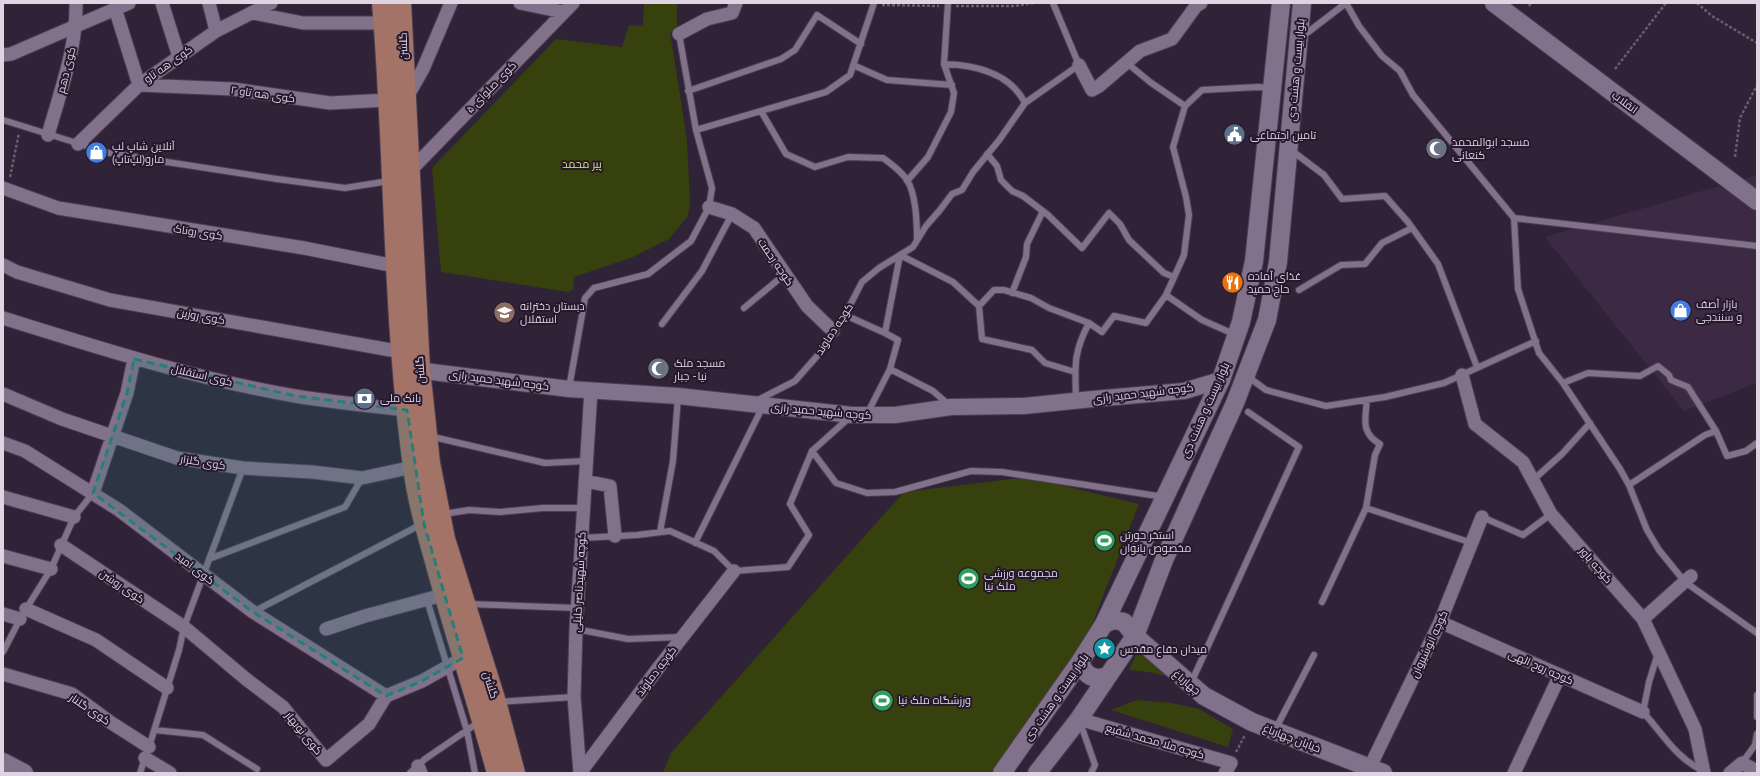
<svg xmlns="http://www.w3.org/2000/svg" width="1760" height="776" viewBox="0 0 1760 776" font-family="'PT Sans',Cairo,sans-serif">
  <rect width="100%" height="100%" fill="#302237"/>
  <path fill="#3c2944" d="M1757,175V383L1684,411L1545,237Z"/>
  <path fill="#37410e" d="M644,3H677V28L670,32L687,140L690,203L688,216L669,239L633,257L574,277L573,290L568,292L441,272L432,168L556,39L622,47L629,25L643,26Z
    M1028,477L1139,504L1081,653L991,773H663L671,753L904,492Z
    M1141,643L1176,678L1148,672L1129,670Z
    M1137,700L1172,703L1199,709L1233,729L1228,747L1111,710Z"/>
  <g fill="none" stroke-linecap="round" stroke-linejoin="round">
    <defs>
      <path id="service" d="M1346,3L1359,26L1382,56L1400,71L1413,95L1514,218
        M1303,36L1346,3
        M1127,63L1150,82L1185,106
        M944,64C975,65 1010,73 1025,103
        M853,65L887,80L952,85
        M688,91L781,59L795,50L817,15L861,44
        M761,111L786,154L815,167L848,157L883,158C890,163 898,169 904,176C916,189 917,222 917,239
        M3,120L109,153L277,179L345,188L389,181
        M696,130L826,92L850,75L874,3
        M1291,150L1324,175L1342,199L1385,196L1408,222L1438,264L1477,367
        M987,154L997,166L1001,180L1012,191L1023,196L1048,215L1082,248L1109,213L1120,224L1129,240L1164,273L1174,277
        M907,181L928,157L951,112L954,93L944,64L948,3
        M1514,218L1518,289L1539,353L1563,383L1620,469L1629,485L1647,530L1659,550L1685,582L1757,633
        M1514,218L1757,246
        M1299,290L1341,265L1365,264L1382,243L1412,228
        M1012,293L1026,257L1027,244L1043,211
        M1166,295L1202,320L1236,335
        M979,306L994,290H1004L1031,298L1049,308L1089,323C1073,353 1075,366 1076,399
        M744,308L785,274
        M845,315L885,333
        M1089,323L1102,332L1114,316L1146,323L1166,295L1184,255L1189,215L1186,197L1173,147L1185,106L1202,90L1258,87L1271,88
        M662,324L702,271L732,214
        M1247,376L1266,390L1326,406L1385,397L1444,383L1536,341
        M1563,383L1588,373L1640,376L1658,366L1669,375L1671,380L1688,387L1716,431
        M569,388L585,298L594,288L648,274L691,241L709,207L712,188L696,130L679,34
        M756,401L795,381L818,355L845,315L862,282L879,268L913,247L926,226L940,210L952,194L962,190L973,172L1000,139L1025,103L1079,65L1053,3
        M949,405L933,391L890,369L898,340L885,333L900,255L953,282L979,306L982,339L1032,350L1045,363L1075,372
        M867,414L890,369
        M429,436L545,463L586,461
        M812,451L836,483L867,493L895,492L971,471L1002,472L1164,497
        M1533,480L1562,454L1590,423
        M1629,485L1705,435L1716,431L1727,456L1746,451L1757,443
        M1366,508L1472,543
        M444,514L469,510L500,512L543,508H579L583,510
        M1482,517L1523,535L1551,514
        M660,532L673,461L678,397
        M582,538L637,535L670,531L714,551L734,571L788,567L809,535L790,504L812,451L850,417
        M695,543L763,406
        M209,559L345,507L362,478
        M427,600L467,731L475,773
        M1322,602L1366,508L1375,455L1380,444C1361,433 1365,420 1367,400
        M469,604L577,608
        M26,609L51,569L74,517L93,493
        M253,612L422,524
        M576,629L628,639L681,637
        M3,652L20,619
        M1658,653L1649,682L1643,712C1663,734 1675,757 1703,771
        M1191,683L1299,447L1248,412
        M1757,695V717
        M498,702L574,697
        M1080,722L1095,765L1091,773
        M155,730L203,735L257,769
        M1275,730L1314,655
        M149,747L179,650L184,627L243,468
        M1742,763L1755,745L1757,734
        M140,773L145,758
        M410,773L425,759L479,722"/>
      <path id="minor" d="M162,3L179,57
        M209,3L216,31
        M520,3L563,12
        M115,8L139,85L233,89L330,103L388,100
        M253,13L303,23H384
        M679,34L707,19L732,13L736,3
        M3,55L11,54L129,3
        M1079,65L1092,90L1099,86L1140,51L1172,39L1196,6L1201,3
        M407,97L423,69L451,3
        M48,135C60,92 77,48 76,3
        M78,144L139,85L216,31L271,3
        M409,172L573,3
        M3,188L58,208L304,248L395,266
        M709,207L732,214L754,228L807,306L833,331
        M3,265L17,272L110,300L402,352
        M3,318C99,348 196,379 295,396C332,402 370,406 407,410
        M1462,375L1475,424L1523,462L1551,514L1643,619L1695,729L1704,773
        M3,394L62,419L177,458L243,468L312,472L362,478L413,467
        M3,443L25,451L119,510L253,612L386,696
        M585,481L610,486L615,536
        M93,493L127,393L134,359
        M3,497L74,517
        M61,545L184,627L246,679L283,707L326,760L369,724L386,696L422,681L463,658
        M3,556L51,569
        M26,609L96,640L167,688
        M3,614L20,619
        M1643,619L1691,576
        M1440,622L1643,712
        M326,629L365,616L443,595
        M3,674L72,694L110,722L149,747
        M1079,719L1231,763L1225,773
        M145,758L170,773
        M418,766L421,773
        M580,773L574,697L576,629L591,390
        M580,773L659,667L734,571
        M1367,773L1440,622L1482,517
        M1514,773L1560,675
        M1730,773L1742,763L1757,771"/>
      <path id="tertiary" d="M408,369L569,389L678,396L852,415H895L951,407L1024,406L1093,399L1184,391L1221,380"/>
      <path id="secondary" d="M1494,3L1757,201
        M1104,624L1114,620L1124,622L1135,636L1204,696L1252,722L1383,773
        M1080,662C1085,676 1094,681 1108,676
        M3,762L24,773
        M1002,773L1080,662L1104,624L1221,380L1241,322L1254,261L1281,3
        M1037,773L1079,719L1135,636L1164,560L1235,403L1267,320L1278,262L1302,3"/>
      <path id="primary" d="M382,3C395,157 392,312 413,466C417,500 427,533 436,565C455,635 478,703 497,773
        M401,3L420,369L430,463L445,539L496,702L515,773"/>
    </defs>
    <use href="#service" stroke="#4b3f51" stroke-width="8"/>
    <use href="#minor" stroke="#4b3f51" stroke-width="15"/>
    <use href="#tertiary" stroke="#4b3f51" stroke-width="18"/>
    <use href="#secondary" stroke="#4b3f51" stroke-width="20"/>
    <use href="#primary" stroke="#4b3f51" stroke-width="22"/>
    <path stroke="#695c6f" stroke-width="2.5" stroke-dasharray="3 2" stroke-linecap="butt" d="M1697,3L1712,16L1757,43
      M882,5L939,6
      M956,6H1015L1034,3
      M1529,6L1531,3
      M1615,69L1666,3
      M1735,157L1740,118L1757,85
      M10,177L19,133
      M1236,752L1245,735"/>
    <use href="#service" stroke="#82718a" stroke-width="6"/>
    <use href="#minor" stroke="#82718a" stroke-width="13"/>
    <use href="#tertiary" stroke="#82718a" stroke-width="16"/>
    <use href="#secondary" stroke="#82718a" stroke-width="18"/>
    <use href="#primary" stroke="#a37368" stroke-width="20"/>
  </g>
  <path fill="#247f7a" fill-opacity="0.2" stroke="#247f7a" stroke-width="3" stroke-dasharray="8 5" stroke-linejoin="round" d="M134,359L296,396L407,410L424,524L463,658L422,681L386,696L253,612L93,493L127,393Z"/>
  <defs>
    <symbol id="civic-disc" viewBox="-11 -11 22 22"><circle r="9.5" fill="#5c6f8a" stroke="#26182d"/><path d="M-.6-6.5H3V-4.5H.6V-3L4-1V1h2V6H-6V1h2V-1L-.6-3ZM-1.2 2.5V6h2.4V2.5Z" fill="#fff"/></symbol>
    <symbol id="mosque-disc" viewBox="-11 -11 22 22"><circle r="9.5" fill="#6b7280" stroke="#26182d"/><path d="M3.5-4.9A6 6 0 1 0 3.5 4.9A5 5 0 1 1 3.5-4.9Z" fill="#fff"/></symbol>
    <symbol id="shop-disc" viewBox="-11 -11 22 22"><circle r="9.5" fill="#3f7fe0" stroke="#26182d"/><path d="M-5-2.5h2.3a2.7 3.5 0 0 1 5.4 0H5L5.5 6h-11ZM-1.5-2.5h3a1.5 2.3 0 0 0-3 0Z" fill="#fff"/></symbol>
    <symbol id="restaurant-disc" viewBox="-11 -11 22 22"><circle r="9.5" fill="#e8710a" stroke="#26182d"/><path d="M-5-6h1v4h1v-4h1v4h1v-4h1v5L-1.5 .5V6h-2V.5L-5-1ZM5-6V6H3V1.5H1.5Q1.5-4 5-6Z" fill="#fff"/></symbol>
    <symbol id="school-disc" viewBox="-11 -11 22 22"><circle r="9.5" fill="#8d6e63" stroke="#26182d"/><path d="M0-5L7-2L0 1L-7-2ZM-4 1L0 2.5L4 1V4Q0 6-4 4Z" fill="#fff"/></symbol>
    <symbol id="bank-disc" viewBox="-11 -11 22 22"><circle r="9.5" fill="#5c6f8a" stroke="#26182d"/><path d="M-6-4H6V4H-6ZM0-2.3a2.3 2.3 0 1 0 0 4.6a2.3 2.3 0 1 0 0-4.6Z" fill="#fff"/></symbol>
    <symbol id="stadium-disc" viewBox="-11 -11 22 22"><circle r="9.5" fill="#2e9e5b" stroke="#26182d"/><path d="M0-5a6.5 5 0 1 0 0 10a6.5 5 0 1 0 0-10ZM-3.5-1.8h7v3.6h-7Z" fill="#fff"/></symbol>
    <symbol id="sight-disc" viewBox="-11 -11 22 22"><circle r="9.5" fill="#0f9aa8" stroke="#26182d"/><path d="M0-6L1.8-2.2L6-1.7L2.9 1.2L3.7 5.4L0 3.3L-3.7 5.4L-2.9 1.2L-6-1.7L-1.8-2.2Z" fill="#fff"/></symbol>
  </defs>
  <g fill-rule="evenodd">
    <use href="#civic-disc" x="1222" y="122" width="25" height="25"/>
    <use href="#mosque-disc" x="1424" y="136" width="25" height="25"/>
    <use href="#shop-disc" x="84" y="140" width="25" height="25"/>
    <use href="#restaurant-disc" x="1220" y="270" width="25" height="25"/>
    <use href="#shop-disc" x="1668" y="298" width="25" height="25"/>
    <use href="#school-disc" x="492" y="300" width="25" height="25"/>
    <use href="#mosque-disc" x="646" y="356" width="25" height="25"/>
    <use href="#bank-disc" x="352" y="386" width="25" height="25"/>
    <use href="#stadium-disc" x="1092" y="528" width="25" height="25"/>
    <use href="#stadium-disc" x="956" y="566" width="25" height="25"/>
    <use href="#sight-disc" x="1092" y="636" width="25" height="25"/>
    <use href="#stadium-disc" x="870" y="688" width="25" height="25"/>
  </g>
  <g text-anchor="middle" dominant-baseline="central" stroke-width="4" stroke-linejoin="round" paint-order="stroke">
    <g font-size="11" fill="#ded4e2" stroke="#26182d">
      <text transform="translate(403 46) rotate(-92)">گلشن</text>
      <text transform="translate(168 64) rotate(-35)">کوی هه تاو</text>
      <text transform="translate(66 70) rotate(-76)">کوی دهم</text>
      <text transform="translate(1296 70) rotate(-85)">بلوار بیست و هشت دی</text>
      <text transform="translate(491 87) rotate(-46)">کوی صلوای ۵</text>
      <text transform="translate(263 94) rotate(8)">کوی هه تاو ۲</text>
      <text transform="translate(1625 102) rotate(37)">انقلاب</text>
      <text transform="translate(198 232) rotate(9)">کوی روناک</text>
      <text transform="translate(776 262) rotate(56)">کوچه رحمت</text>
      <text transform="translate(201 316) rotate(10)">کوی روژین</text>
      <text transform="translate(834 329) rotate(-57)">کوچه دماوند</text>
      <text transform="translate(420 370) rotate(-94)">گلشن</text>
      <text transform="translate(202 375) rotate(13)">کوی استقلال</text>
      <text transform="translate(499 380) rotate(7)">کوچه شهید حمید رازی</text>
      <text transform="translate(1143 393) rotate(-7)">کوچه شهید حمید رازی</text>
      <text transform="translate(1205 410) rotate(-66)">بلوار بیست و هشت دی</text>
      <text transform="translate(821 411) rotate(5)">کوچه شهید حمید رازی</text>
      <text transform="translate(203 462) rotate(9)">کوی گلزار</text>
      <text transform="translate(1596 565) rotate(49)">کوچه یاور</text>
      <text transform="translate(195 568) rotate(37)">کوی امید</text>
      <text transform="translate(579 582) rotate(-87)">کوچه شهیدناصر خلیلی</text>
      <text transform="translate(122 586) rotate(34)">کوی روشن</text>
      <text transform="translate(1429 644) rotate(-65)">کوچه انوشیروان</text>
      <text transform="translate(1541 667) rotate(24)">کوچه روح الهی</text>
      <text transform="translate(656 671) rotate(-53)">کوچه دماوند</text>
      <text transform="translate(1187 682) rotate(40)">چهارباغ</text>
      <text transform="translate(491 685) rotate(73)">گلشن</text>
      <text transform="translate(1056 697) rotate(-55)">بلوار بیست و هشت دی</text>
      <text transform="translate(90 709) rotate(34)">کوی گلنار</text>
      <text transform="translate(304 733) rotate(51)">کوی نوبهار</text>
      <text transform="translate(1292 738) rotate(21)">خیابان چهارباغ</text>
      <text transform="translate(1155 741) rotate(16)">کوچه ملا محمد شفیع</text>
    </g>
    <g font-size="11" fill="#ded4e2" stroke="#26182d" text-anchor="start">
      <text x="1250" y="135">تامین اجتماعی</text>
      <text x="1452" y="142">مسجد ابوالمحمد<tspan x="1452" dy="13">کنعانی</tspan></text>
      <text x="112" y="146">آنلاین شاپ لپ<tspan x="112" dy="13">مارو(لپ‌تاپ)</tspan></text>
      <text x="1248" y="276">غذای آماده<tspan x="1248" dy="13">حاج حمید</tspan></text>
      <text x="1696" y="304">بازار آصف<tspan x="1696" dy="13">و سنندجی</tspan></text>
      <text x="520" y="306">دبستان دخترانه<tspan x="520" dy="13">استقلال</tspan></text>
      <text x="674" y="363">مسجد ملک<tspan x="674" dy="13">نیا - جبار</tspan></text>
      <text x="380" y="398">بانک ملی</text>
      <text x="1120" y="535">استخر حورتن<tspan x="1120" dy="13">مخصوص بانوان</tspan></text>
      <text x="984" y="573">مجموعه ورزشی<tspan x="984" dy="13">ملک نیا</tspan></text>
      <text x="1120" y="649">میدان دفاع مقدس</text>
      <text x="898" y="700">ورزشگاه ملک نیا</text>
    </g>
    <g font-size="11" fill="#d0eb6c" stroke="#26182d">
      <text x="582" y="164">پیر محمد</text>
    </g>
  </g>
  <rect width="1760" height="776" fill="none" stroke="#ded4e2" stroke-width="8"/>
</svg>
